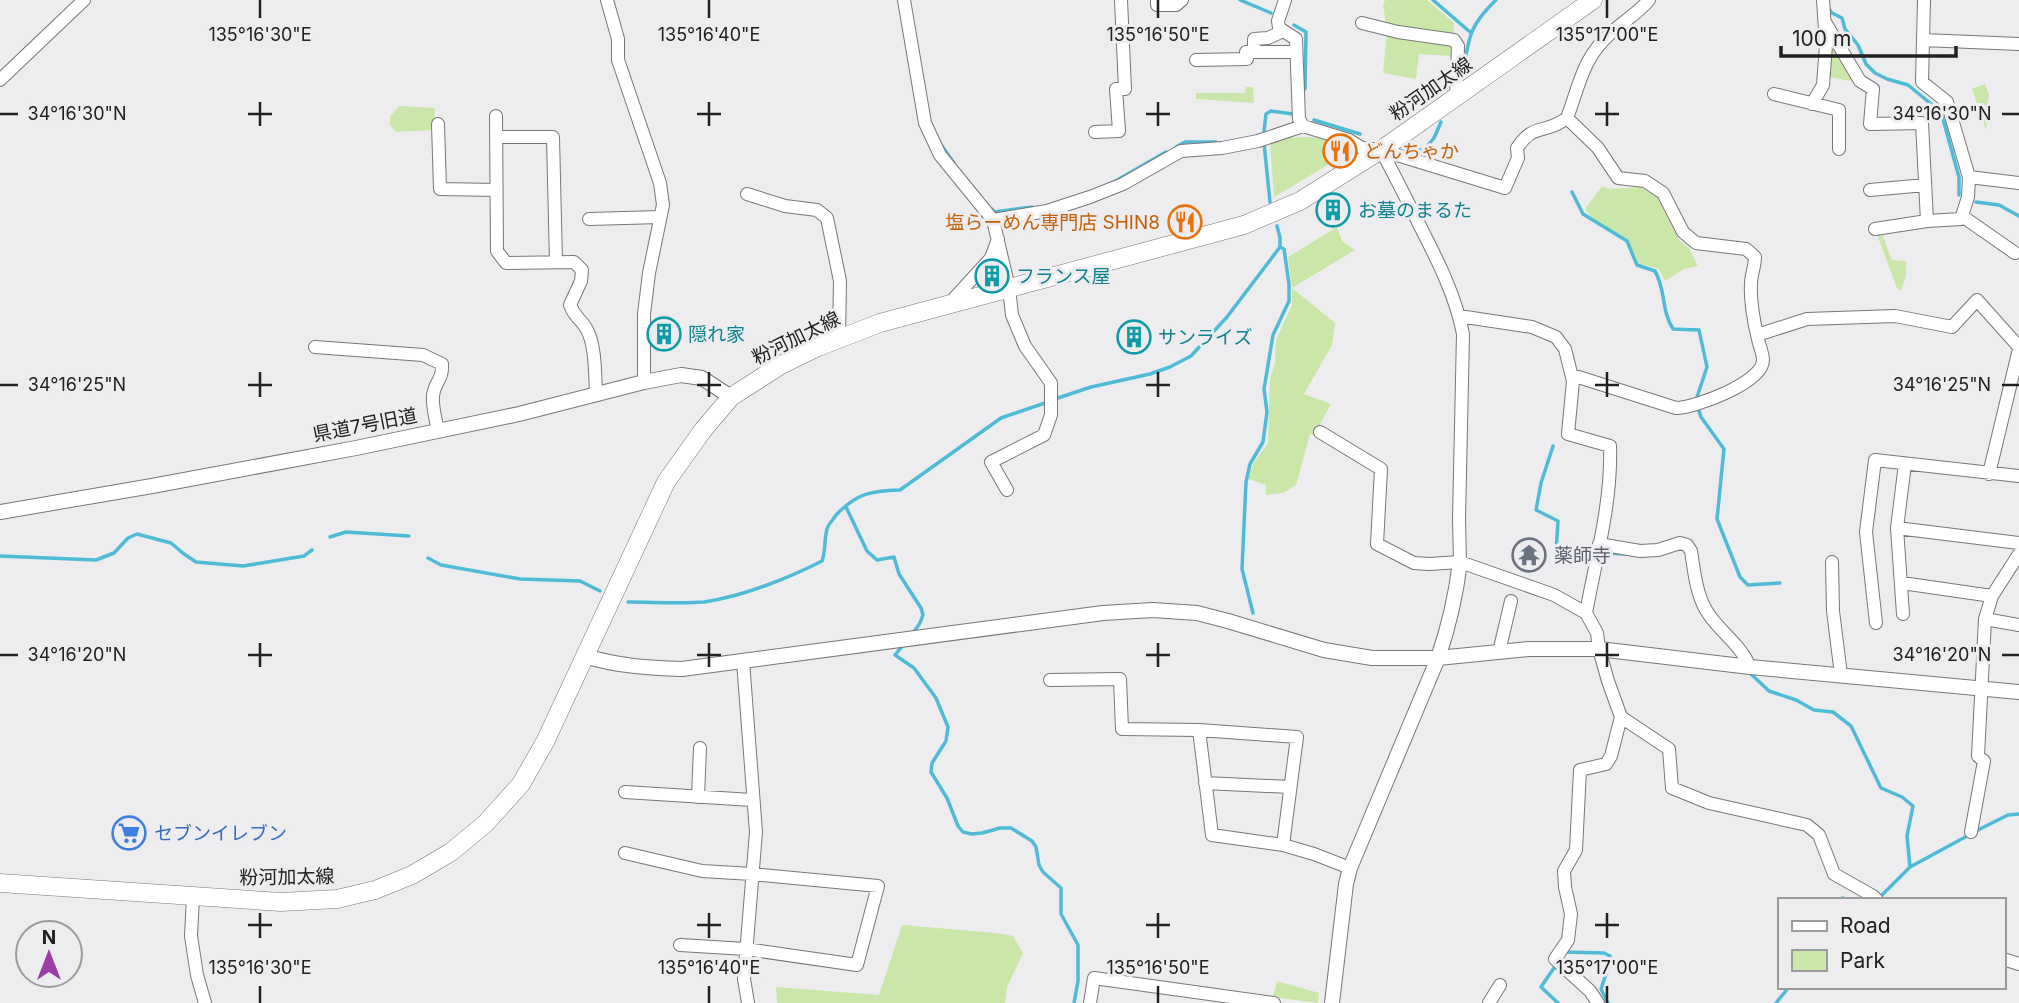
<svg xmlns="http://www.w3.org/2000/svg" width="2019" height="1003" viewBox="0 0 2019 1003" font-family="Inter,'Noto Sans JP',sans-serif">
  <rect width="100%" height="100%" fill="#ededf0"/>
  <path fill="#cae6a8" d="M1385,0H1427L1454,23L1452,56L1419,54L1416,79L1383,73L1387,31L1383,5Z
    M1829,39L1855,82L1830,77Z
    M1985,84L1989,94L1986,130L1972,89Z
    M1246,87H1253L1254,103L1196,99V93H1245Z
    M400,106L435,108L434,130L396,132L390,125V116Z
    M1307,137L1328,139V165L1274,197L1270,142L1284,138Z
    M1602,186L1610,189L1639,187L1656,195L1679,240L1689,248L1698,266L1684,269L1665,281L1659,269L1638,263L1628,240L1593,219L1585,209Z
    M1337,227L1342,241L1355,250L1292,288L1335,323L1332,345L1304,394L1331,404L1314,435L1310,434L1296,485L1283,493L1266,495V485L1248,479L1253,464L1268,443L1270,378L1275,363L1276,340L1292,305V288L1288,257Z
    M1876,232H1881L1892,260L1906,261V276L1901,291L1897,288Z
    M902,925L996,933L1013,936L1023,953L1007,987L1005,1003H777L776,987L879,995Z
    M1277,981L1319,993L1318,1003L1273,997Z"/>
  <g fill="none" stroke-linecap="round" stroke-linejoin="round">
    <path stroke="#50bbd7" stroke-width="3.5" d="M1240,0L1271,13
      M1433,0L1470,32
      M1829,9L1832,13L1842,18L1845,29L1858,45L1866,64L1875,73L1887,79L1908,85L1941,112L1959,177V195
      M1294,25L1306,32L1305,89
      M1463,72C1469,37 1469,26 1496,0
      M1314,120L1360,134
      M1264,132L1266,114L1271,111L1293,114
      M1264,143L1270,202
      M942,146L954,163
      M1176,147L1185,142H1216
      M1407,147L1416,150H1424L1434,138L1441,122
      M1112,183L1166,152
      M1572,192L1583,214L1627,241L1637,265L1655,271C1666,290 1661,310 1673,329L1699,330L1707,367L1696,400
      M1976,202L1999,205L2019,216
      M992,209L994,212L1032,207
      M1055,399L1091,387L1150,374L1170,367L1191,356L1227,317L1280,247V238L1277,226
      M1698,408L1701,417L1724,449L1717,519L1740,577L1748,585L1780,583
      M1553,446L1541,483L1536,510L1558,521L1556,552L1595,558
      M846,507L867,551L877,560L894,557L899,574L921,608L923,615L920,623L913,633
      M330,537L346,532L409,536
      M1602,553L1626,554
      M0,556L96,560L114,553L128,538L137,534L171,543L184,554L196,562L243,566L304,556L312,550
      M428,558L441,565L520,579L580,581L600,591
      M628,602C653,602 679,604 704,602C741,597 789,578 822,561C826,550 824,540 827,529C829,523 833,520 836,515C857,493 871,491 900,490L1001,418L1048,402
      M1253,613L1242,569L1246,482L1250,464L1263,442L1267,412L1264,389L1273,335L1289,301V284L1284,249L1280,247
      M904,644L895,655L914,668L936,698L948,727L946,741L932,763L931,772L947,798L958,826L963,832L972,834L982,833L1000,828H1011L1032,841L1036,847L1039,865L1043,872L1061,888V914L1078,945V981L1074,1003
      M1751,674L1769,691L1796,700L1814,710L1833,712L1851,726L1881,788L1902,797L1913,806L1907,836L1910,867
      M1976,831L2008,815L2019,814
      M1879,898L1910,867L1969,835
      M1841,900L1842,898L1851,900
      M1565,952L1604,953L1610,956L1608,968L1601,989L1608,1003
      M1556,965L1541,987L1558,1003
      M1776,1003L1789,987"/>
    <defs>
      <path id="minor" d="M607,0L618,39V60L660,183L663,205L649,273L644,314V382
        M904,0L925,123L940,155L993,220L1009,288L1012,315L1025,346L1051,383V415L1044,435L991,462L1007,490
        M1157,0V5H1176L1182,0
        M1285,0L1278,21L1279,28L1296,39L1299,119L1303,126
        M1924,0L1922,82L1947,102L1969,177L2019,183
        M1825,22L1860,81L1873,89L1870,124L1922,123L1927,221L1875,229
        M1362,23L1398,32L1454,40L1458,46L1456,97
        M1923,40L2019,44
        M1254,52V39L1268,38L1283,31
        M1196,60L1247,59L1246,52H1296
        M0,80L84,0
        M1774,94L1839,110V149
        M1812,104L1823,85L1826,45L1823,0
        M496,116L497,251L506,263L574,262L582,270L581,281L570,305C575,318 580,318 586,328C596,344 595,376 596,395
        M1567,118L1598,148L1618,178L1645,181L1663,193L1683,232L1696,243L1746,249L1755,257C1755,266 1751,275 1751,284C1750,299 1754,324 1758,339C1759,345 1763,353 1763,360C1763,383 1694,408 1676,408L1572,375
        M438,124L440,189L496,190
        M1095,132L1119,131L1116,89H1125L1121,0
        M496,137H553L556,262
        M1381,150C1395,176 1408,202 1421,228C1438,261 1456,297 1463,334L1459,519L1460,562
        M1870,190L1925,185
        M747,194L785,206L817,210L827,218L840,281L839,339
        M1962,216L2015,253
        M589,219L660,217
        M993,220L1047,211L1090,197L1123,184L1181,151L1222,148L1258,141L1303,126L1349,140L1362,148L1381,150L1505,188L1518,158L1517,148C1534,122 1545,135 1567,118C1580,84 1582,58 1612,32C1624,21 1638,13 1649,0
        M1927,221L1961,219L1968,197L1969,177
        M949,304L991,258L998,239
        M1459,316L1532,327L1556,337L1565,349L1573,381L1568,434L1610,446C1612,502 1596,558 1586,613
        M1757,335L1807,319L1895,316L1952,327L1977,300L2019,347
        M315,347L423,355L442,364C443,381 434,382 433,396C432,407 436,420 438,431
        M1320,432L1381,469L1377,544L1414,563L1429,564L1460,562L1554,595L1586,613L1597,633L1599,649L1608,681L1621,717L1669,749L1672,788L1709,803L1807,825L1819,835L1834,874L1873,896L1877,900
        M1989,474L2019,349
        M1897,528L2019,543
        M1599,544L1640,551L1658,550L1680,543L1687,545L1691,551C1694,570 1696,593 1706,610C1718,631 1740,643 1750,667
        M1832,562L1833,611L1841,675
        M1902,583L1992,596
        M1903,614L1897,528L1905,464
        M1985,619L2019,625
        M1876,623L1866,532L1875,460L2019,476
        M1499,652L1511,601
        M743,661L756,832L744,979L748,1003
        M1050,680L1120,679L1122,729L1199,730L1297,737L1283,845L1212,835L1199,730
        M1205,783L1290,787
        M625,792L752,800
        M698,797L700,748
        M1971,832L1984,761L1978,756L1985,619L1992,596L2019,554
        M1283,845L1314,854L1350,868
        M625,853L702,871L752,874L878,886L857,965L746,949L680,945
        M193,897L191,936L197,975L205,1003
        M2003,959L2019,964
        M1090,1003L1094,978L1274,1003
        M1489,1003L1500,985
        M1598,1003L1590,991L1555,959L1568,940L1571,914L1565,887L1564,871L1576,850L1580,770L1606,764L1611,756L1621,717"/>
      <path id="tertiary" d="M0,512L152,486L356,448L519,414L644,382L681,375L702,378L731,397
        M585,656C617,666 649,668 682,669L1103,613L1153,610L1197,613L1228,621L1324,650L1372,658H1438L1529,649H1599L1750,667L2019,692
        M1332,1003L1346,884L1350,868L1438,658C1449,626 1456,595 1460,562"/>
      <path id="primary" d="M0,883L281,902L337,899L375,890L412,875L451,852L485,824L521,784L545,742L666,482L703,430L731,397L781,365L818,347L880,323L1244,225L1300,201L1381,150L1593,0"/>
    </defs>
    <use href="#minor" stroke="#777779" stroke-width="14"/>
    <use href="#tertiary" stroke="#777779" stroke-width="16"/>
    <use href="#primary" stroke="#777779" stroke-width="19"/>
    <use href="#minor" stroke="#fff" stroke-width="12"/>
    <use href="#tertiary" stroke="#fff" stroke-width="14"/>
    <use href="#primary" stroke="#fff" stroke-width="18"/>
  </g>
  <path fill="none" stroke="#212122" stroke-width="2.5" d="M260,0V18M709,0V18M1158,0V18M1607,0V18M260,102V126M709,102V126M1158,102V126M1607,102V126M0,114H18M248,114H272M697,114H721M1146,114H1170M1595,114H1619M2002,114H2019M260,372V397M709,372V397M1158,372V397M1607,372V397M0,385H18M248,385H272M697,385H721M1146,385H1170M1595,385H1619M2002,385H2019M260,643V667M709,643V667M1158,643V667M1607,643V667M0,655H18M248,655H272M697,655H721M1146,655H1170M1595,655H1619M2002,655H2019M260,913V938M709,913V938M1158,913V938M1607,913V938M248,925H272M697,925H721M1146,925H1170M1595,925H1619M260,986V1003M709,986V1003M1158,986V1003M1607,986V1003"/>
  <defs>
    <symbol id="restaurant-ring" viewBox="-11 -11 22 22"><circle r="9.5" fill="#ededf0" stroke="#e8710a" stroke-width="1.5"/><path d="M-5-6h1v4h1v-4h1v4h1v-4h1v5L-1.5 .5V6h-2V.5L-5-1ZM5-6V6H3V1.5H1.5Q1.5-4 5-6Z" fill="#e8710a"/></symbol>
    <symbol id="building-ring" viewBox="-11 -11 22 22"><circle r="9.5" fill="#ededf0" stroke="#0f9aa8" stroke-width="1.5"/><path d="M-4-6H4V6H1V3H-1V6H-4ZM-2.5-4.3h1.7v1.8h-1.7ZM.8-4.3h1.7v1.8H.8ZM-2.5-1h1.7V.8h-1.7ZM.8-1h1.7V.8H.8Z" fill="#0f9aa8"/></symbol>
    <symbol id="temple-ring" viewBox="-11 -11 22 22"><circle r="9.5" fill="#ededf0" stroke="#6b7280" stroke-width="1.5"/><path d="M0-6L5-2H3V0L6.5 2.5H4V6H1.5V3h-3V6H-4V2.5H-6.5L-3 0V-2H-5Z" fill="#6b7280"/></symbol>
    <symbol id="supermarket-ring" viewBox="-11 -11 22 22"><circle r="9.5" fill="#ededf0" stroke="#3f7fe0" stroke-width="1.5"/><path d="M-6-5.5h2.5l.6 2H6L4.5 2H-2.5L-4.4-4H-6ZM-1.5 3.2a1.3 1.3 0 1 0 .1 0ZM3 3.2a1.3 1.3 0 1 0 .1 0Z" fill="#3f7fe0"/></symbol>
  </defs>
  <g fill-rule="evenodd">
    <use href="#restaurant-ring" x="1321" y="132" width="38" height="38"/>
    <use href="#building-ring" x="1314" y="191" width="38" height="38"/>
    <use href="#restaurant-ring" x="1166" y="203" width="38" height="38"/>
    <use href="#building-ring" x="973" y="257" width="38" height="38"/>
    <use href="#building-ring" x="645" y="315" width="38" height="38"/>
    <use href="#building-ring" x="1115" y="318" width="38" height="38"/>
    <use href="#temple-ring" x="1510" y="536" width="38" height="38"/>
    <use href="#supermarket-ring" x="110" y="814" width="38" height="38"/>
  </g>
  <g text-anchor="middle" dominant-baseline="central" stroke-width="6" stroke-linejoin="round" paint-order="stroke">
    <g font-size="19" fill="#212122" stroke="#ededf0">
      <text transform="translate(1431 89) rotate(-35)">粉河加太線</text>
      <text transform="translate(796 338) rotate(-26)">粉河加太線</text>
      <text transform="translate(365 425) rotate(-11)">県道7号旧道</text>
      <text transform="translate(287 877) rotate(-1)">粉河加太線</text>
    </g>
    <g font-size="19" fill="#c56008" stroke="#ededf0" text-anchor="start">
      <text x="1364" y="151">どんちゃか</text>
      <text x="1160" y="222" text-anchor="end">塩らーめん専門店 SHIN8</text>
    </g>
    <g font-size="19" fill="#0d838f" stroke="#ededf0" text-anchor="start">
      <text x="1358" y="210">お墓のまるた</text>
      <text x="1016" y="276">フランス屋</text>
      <text x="688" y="334">隠れ家</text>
      <text x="1158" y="337">サンライズ</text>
    </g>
    <g font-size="19" fill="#5b616d" stroke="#ededf0" text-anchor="start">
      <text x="1554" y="555">薬師寺</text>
    </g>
    <g font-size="19" fill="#366cbe" stroke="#ededf0" text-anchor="start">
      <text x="154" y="833">セブンイレブン</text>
    </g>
  </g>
  <g font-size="18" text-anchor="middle" fill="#212122" stroke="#ededf0" stroke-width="6" stroke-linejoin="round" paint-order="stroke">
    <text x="260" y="41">135°16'30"E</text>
    <text x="709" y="41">135°16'40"E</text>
    <text x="1158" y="41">135°16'50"E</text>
    <text x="1607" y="41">135°17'00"E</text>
    <text x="77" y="120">34°16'30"N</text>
    <text x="1942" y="120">34°16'30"N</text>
    <text x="77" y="391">34°16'25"N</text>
    <text x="1942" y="391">34°16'25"N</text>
    <text x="77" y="661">34°16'20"N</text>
    <text x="1942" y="661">34°16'20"N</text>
    <text x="260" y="974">135°16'30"E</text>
    <text x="709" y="974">135°16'40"E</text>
    <text x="1158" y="974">135°16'50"E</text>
    <text x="1607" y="974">135°17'00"E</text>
  </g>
  <rect x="1778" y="898" width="228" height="91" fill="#ededf0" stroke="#9b9b9e" stroke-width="2"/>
  <rect x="1792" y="921" width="35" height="10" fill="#ffffff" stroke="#9b9b9e" stroke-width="2"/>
  <text x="1840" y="933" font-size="21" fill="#212122">Road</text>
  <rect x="1792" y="950" width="35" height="21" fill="#cae6a8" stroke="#9b9b9e" stroke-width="2"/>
  <text x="1840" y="968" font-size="21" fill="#212122">Park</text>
  <g transform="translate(49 954)"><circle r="33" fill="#ededf0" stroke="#9b9b9e" stroke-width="2"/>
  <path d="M0-5L12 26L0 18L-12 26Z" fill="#9b3da7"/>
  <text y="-10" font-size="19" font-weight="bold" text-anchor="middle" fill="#212122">N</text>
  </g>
  <path d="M1781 46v10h175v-10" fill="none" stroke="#212122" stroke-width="3.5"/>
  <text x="1792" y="46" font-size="21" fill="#212122" stroke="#ededf0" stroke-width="5" paint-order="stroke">100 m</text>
</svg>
